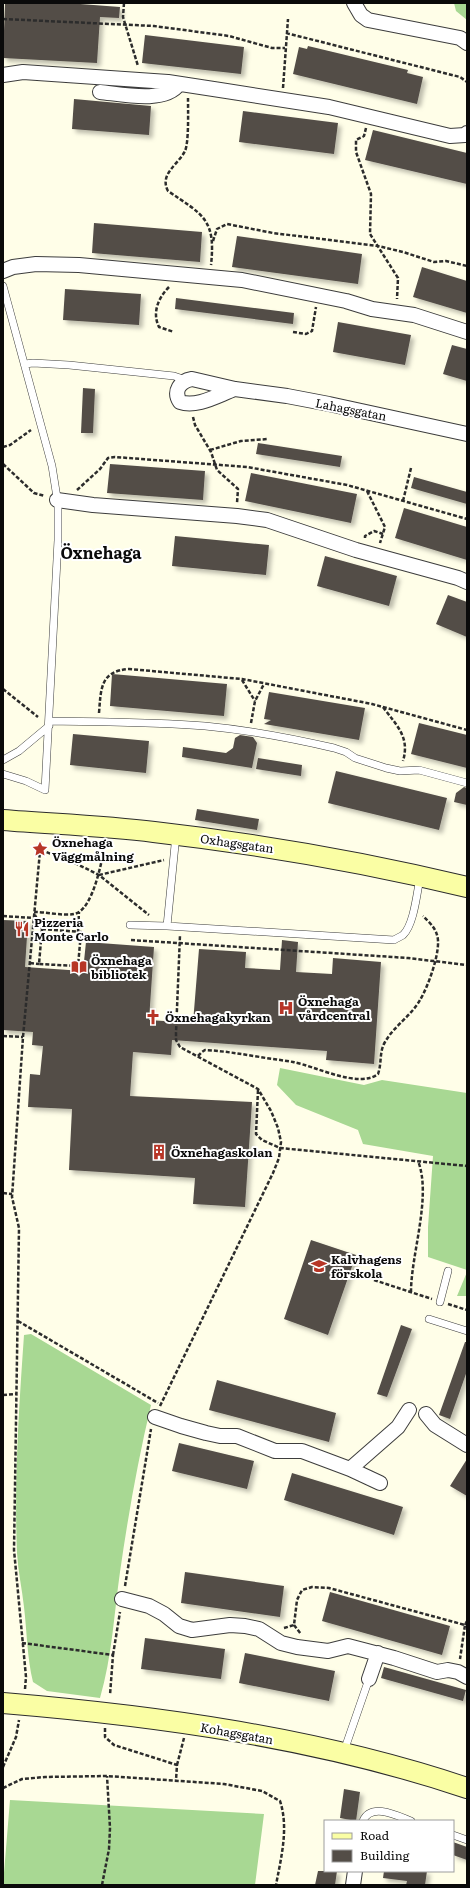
<svg xmlns="http://www.w3.org/2000/svg" width="470" height="1888" viewBox="0 0 470 1888" font-family="Literata,serif">
  <defs>
    <filter id="shadow"><feDropShadow dx="3.5" dy="3.5" stdDeviation="2" flood-color="#0004"/></filter>
  </defs>
  <rect width="100%" height="100%" fill="#fffee8"/>
  <path fill="#a8d893" d="M454,3H467V20L456,11Z
    M280,1068L364,1085L382,1080L467,1093V1270L428,1257V1227L433,1156L363,1144L358,1130L296,1105L277,1085Z
    M467,1272V1296H457Z
    M31,1334L151,1405C138,1460 128,1516 120,1572C114,1614 112,1657 100,1698L47,1691L33,1682C27,1657 27,1632 24,1607C22,1589 18,1571 17,1553C14,1480 19,1407 24,1335Z
    M10,1800L264,1814L255,1885H3Z"/>
  <path fill="#534d47" filter="url(#shadow)" d="M5,3H67L120,7L119,18L100,17L97,63L3,58Z
    M145,35L244,47L241,74L142,63Z
    M308,46L408,70L407,73L423,77L417,104L293,74L299,47L307,49Z
    M74,99L151,106L149,135L72,129Z
    M243,111L338,123L334,154L239,142Z
    M373,130L467,153V184L365,160Z
    M94,223L202,232L200,262L92,253Z
    M237,236L362,254L358,284L232,267Z
    M422,267L467,281V313L413,297Z
    M65,289L141,294L139,325L63,320Z
    M176,298L294,313L293,324L175,309Z
    M338,322L411,335L405,365L333,352Z
    M452,345L467,349V381L443,374Z
    M83,388L95,389L93,433H81Z
    M258,443L342,456L340,467L256,454Z
    M110,464L205,471L203,500L107,493Z
    M251,473L357,494L351,523L245,501Z
    M414,477L467,492V504L411,488Z
    M404,508L467,527V560L395,538Z
    M175,536L269,545L266,575L172,566Z
    M325,556L397,576L389,606L317,586Z
    M448,595L467,602V637L436,624Z
    M112,674L227,684L224,716L110,706Z
    M269,692L365,708L359,740L264,724L271,720L264,719Z
    M419,723L467,735V768L411,754Z
    M73,734L149,741L146,773L70,765Z
    M240,735L253,737L257,743L252,768L182,757L183,747L226,753L233,748L235,738Z
    M258,758L302,765L301,776L256,769Z
    M336,771L447,798L439,830L328,803Z
    M464,787L467,788V805L454,802L456,793Z
    M197,809L259,819L257,830L195,820Z
    M3,920L28,921L25,967L83,971L86,942L154,947L149,1020L193,1023L199,949L246,952L245,968L280,970L282,940L298,942L296,972L332,974L333,958L381,962L374,1064L326,1060L327,1051L172,1040L171,1055L133,1052L130,1096L252,1102L245,1207L193,1204L195,1178L69,1170L72,1109L28,1107L30,1074L40,1075L43,1046L32,1045L33,1032L3,1030Z
    M311,1240L356,1255L328,1335L284,1319Z
    M401,1325L412,1329L387,1397L377,1394Z
    M465,1342H467V1371L450,1419L439,1415Z
    M217,1380L336,1413L329,1442L209,1410Z
    M179,1443L254,1461L247,1489L172,1471Z
    M467,1459V1496L450,1486Z
    M292,1473L403,1507L394,1535L284,1500Z
    M185,1572L284,1586L280,1617L181,1603Z
    M330,1592L450,1626L442,1655L322,1621Z
    M145,1638L225,1649L221,1679L141,1669Z
    M245,1653L335,1671L329,1701L239,1683Z
    M384,1667L466,1690L463,1701L381,1678Z
    M344,1789L360,1792L356,1821L340,1818Z
    M453,1842L467,1847V1860L453,1855Z
    M318,1871H337L335,1885H315Z
    M384,1871H427L425,1885H406L407,1881L383,1878Z"/>
  <g fill="none" stroke-linecap="round" stroke-linejoin="round">
    <defs>
      <path id="lane" d="M3,286L52,466L58,504V540L45,790L26,781L3,774
        M25,364L33,363L69,365L174,376L186,380
        M50,721C101,722 153,722 205,726C248,730 291,738 334,748L346,752L355,758L386,768L400,771L419,770L467,783
        M3,760L19,751L49,726
        M176,835L167,926L394,940C397,938 400,937 403,935C414,925 417,892 420,878
        M130,925L167,926
        M440,1302L448,1271
        M429,1319L467,1331
        M344,1751L369,1679
        M363,1821C371,1802 398,1816 411,1821
        M453,1835L467,1840"/>
      <path id="street" d="M354,3L361,15L368,20L460,38L467,43
        M3,75L23,72L168,82L220,90L329,107L450,136L465,135L467,133
        M100,92C121,94 165,104 179,84
        M3,271L13,267L36,264L79,265L242,280L346,301L372,309L414,315L467,332
        M235,389C218,395 197,408 180,402C173,391 180,381 192,379L235,389L287,396L329,404L467,434
        M57,500L93,505L237,516L267,520L356,550L458,578L467,582
        M426,1414L435,1425L467,1445
        M155,1417L181,1426L206,1433L220,1436H237L275,1451H302L350,1469L398,1427L409,1410
        M350,1469L380,1483
        M122,1599L149,1606L164,1614L179,1626L192,1630L230,1625L245,1626L259,1629L281,1643L297,1647L328,1651L348,1646L394,1658L437,1672L448,1670L458,1672L467,1677
        M369,1679L378,1653
        M353,1885L355,1871"/>
      <path id="secondary" d="M3,820C53,824 104,826 154,832C259,844 364,862 467,887
        M3,1703C160,1716 318,1738 467,1788"/>
    </defs>
    <use href="#lane" stroke="#3d3d3d" stroke-width="8"/>
    <use href="#street" stroke="#3d3d3d" stroke-width="16"/>
    <use href="#secondary" stroke="#2c2c2c" stroke-width="22"/>
    <path stroke="#2c2c2c" stroke-width="2.5" stroke-dasharray="4 2" stroke-linecap="butt" d="M124,3L123,17L138,66
      M3,19L154,26L229,36L272,48H285
      M286,33L460,77L467,82
      M283,88L288,19
      M188,98C188,110 189,142 185,151C178,165 159,174 168,191C203,215 216,219 211,265
      M366,128L364,136L356,140V152L371,194L370,234L398,278L397,299
      M213,241L217,229L227,224L273,233L378,246L403,252L434,262L446,261L467,266
      M169,287C158,298 152,313 159,327L174,332
      M293,332L306,334L312,331L316,307
      M193,417L195,425L211,452L217,470L238,489L237,503
      M3,447L10,445L31,430
      M210,450L241,441L268,439
      M3,464L34,493L45,496
      M77,490L100,469L108,458L115,457L247,467L347,485L467,519
      M367,491L385,527L380,543
      M403,501L411,468
      M365,538V536L374,531L383,534
      M242,680L255,701
      M3,689L38,717
      M383,707C397,726 410,737 403,761
      M99,713C101,689 100,671 129,669L242,679L372,704L467,730
      M251,723L255,701L264,684
      M41,850L77,864L99,875L149,915
      M99,875L164,860
      M34,912C46,912 64,916 74,914C93,911 102,860 105,844
      M35,915L42,929
      M3,916L34,918
      M42,929L81,932L78,966L39,964Z
      M78,932L79,912
      M131,940L408,958L467,965
      M30,963L39,964
      M3,1036L23,1037
      M198,1056L202,1052L205,1050C224,1051 241,1054 260,1057C271,1059 282,1060 293,1062C315,1066 359,1089 378,1074C382,1063 379,1052 385,1042C394,1026 411,1016 420,1000C428,987 442,949 437,935C435,927 428,921 423,916
      M258,1090L256,1134L262,1140L280,1148L467,1166
      M3,1193L12,1194
      M374,1280L432,1299
      M411,1292C411,1254 432,1196 418,1161
      M448,1304L467,1310
      M18,1321L158,1403
      M3,1395L16,1394
      M160,1406L273,1173L279,1158L281,1142L278,1128L271,1111L258,1089L180,1047L176,1040V1033L180,935
      M125,1586L151,1429
      M294,1625L301,1634
      M465,1625L467,1621
      M284,1628L294,1625L297,1600L302,1590L312,1587L329,1588L465,1625L460,1659
      M22,1643L113,1655L110,1695
      M113,1655L120,1612
      M25,1689L26,1677L14,1550L19,1228L12,1197L23,1037L41,840
      M105,1728V1737L114,1745L177,1765L176,1780
      M177,1765L184,1738
      M3,1767L16,1737L19,1720
      M3,1788L22,1779L45,1777L107,1776L224,1784L262,1791L280,1801C289,1828 281,1858 276,1885
      M102,1885L109,1849L110,1828L107,1776"/>
    <use href="#lane" stroke="#fff" stroke-width="7"/>
    <use href="#street" stroke="#fff" stroke-width="14"/>
    <use href="#secondary" stroke="#fafea4" stroke-width="20"/>
  </g>
  <defs>
    <symbol id="sight-bare" viewBox="-9 -9 18 18"><path d="M0-6L1.8-2.2L6-1.7L2.9 1.2L3.7 5.4L0 3.3L-3.7 5.4L-2.9 1.2L-6-1.7L-1.8-2.2Z" fill="#b73526" stroke="#fff" stroke-width="2.5" paint-order="stroke"/></symbol>
    <symbol id="restaurant-bare" viewBox="-9 -9 18 18"><path d="M-5-6h1v4h1v-4h1v4h1v-4h1v5L-1.5 .5V6h-2V.5L-5-1ZM5-6V6H3V1.5H1.5Q1.5-4 5-6Z" fill="#b73526" stroke="#fff" stroke-width="2.5" paint-order="stroke"/></symbol>
    <symbol id="library-bare" viewBox="-9 -9 18 18"><path d="M-6-4Q-3-5.5-.7-3.5V5Q-3 3-6 4ZM6-4Q3-5.5 .7-3.5V5Q3 3 6 4Z" fill="#b73526" stroke="#fff" stroke-width="2.5" paint-order="stroke"/></symbol>
    <symbol id="hospital-bare" viewBox="-9 -9 18 18"><path d="M-5-5h3v3.5h4V-5h3V5h-3V1.5h-4V5h-3Z" fill="#b73526" stroke="#fff" stroke-width="2.5" paint-order="stroke"/></symbol>
    <symbol id="church-bare" viewBox="-9 -9 18 18"><path d="M-1.2-6h2.4v3.5h3.3v2.4h-3.3V6h-2.4V-.1h-3.3v-2.4h3.3Z" fill="#b73526" stroke="#fff" stroke-width="2.5" paint-order="stroke"/></symbol>
    <symbol id="building-bare" viewBox="-9 -9 18 18"><path d="M-4-6H4V6H1V3H-1V6H-4ZM-2.5-4.3h1.7v1.8h-1.7ZM.8-4.3h1.7v1.8H.8ZM-2.5-1h1.7V.8h-1.7ZM.8-1h1.7V.8H.8Z" fill="#b73526" stroke="#fff" stroke-width="2.5" paint-order="stroke"/></symbol>
    <symbol id="school-bare" viewBox="-9 -9 18 18"><path d="M0-5L7-2L0 1L-7-2ZM-4 1L0 2.5L4 1V4Q0 6-4 4Z" fill="#b73526" stroke="#fff" stroke-width="2.5" paint-order="stroke"/></symbol>
  </defs>
  <g fill-rule="evenodd">
    <use href="#sight-bare" x="29" y="838" width="22" height="22"/>
    <use href="#restaurant-bare" x="11" y="918" width="22" height="22"/>
    <use href="#library-bare" x="68" y="956" width="22" height="22"/>
    <use href="#hospital-bare" x="275" y="997" width="22" height="22"/>
    <use href="#church-bare" x="142" y="1006" width="22" height="22"/>
    <use href="#building-bare" x="148" y="1141" width="22" height="22"/>
    <use href="#school-bare" x="308" y="1255" width="22" height="22"/>
  </g>
  <g text-anchor="middle" dominant-baseline="central" stroke-width="4" stroke-linejoin="round" paint-order="stroke">
    <g font-size="12" fill="#0a0a0a" stroke="#fff">
      <text transform="translate(351 409) rotate(11)">Lahagsgatan</text>
      <text transform="translate(237 843) rotate(8)">Oxhagsgatan</text>
      <text transform="translate(237 1733) rotate(10)">Kohagsgatan</text>
    </g>
    <g font-size="12" font-weight="bold" fill="#0a0a0a" stroke="#fff" text-anchor="start">
      <text x="52" y="842">Öxnehaga<tspan x="52" dy="14">Väggmålning</tspan></text>
      <text x="34" y="922">Pizzeria<tspan x="34" dy="14">Monte Carlo</tspan></text>
      <text x="91" y="960">Öxnehaga<tspan x="91" dy="14">bibliotek</tspan></text>
      <text x="298" y="1001">Öxnehaga<tspan x="298" dy="14">vårdcentral</tspan></text>
      <text x="165" y="1017">Öxnehagakyrkan</text>
      <text x="171" y="1152">Öxnehagaskolan</text>
      <text x="331" y="1259">Kalvhagens<tspan x="331" dy="14">förskola</tspan></text>
    </g>
    <g font-size="16" font-weight="bold" fill="#0a0a0a" stroke="#fff">
      <text x="101" y="552">Öxnehaga</text>
    </g>
  </g>
  <rect width="470" height="1888" fill="none" stroke="#0a0a0a" stroke-width="8"/>
  <rect x="324" y="1820" width="130" height="52" fill="#ffffff" stroke="#9d9d9d"/>
  <rect x="332" y="1833" width="20" height="6" fill="#fafea4" stroke="#9d9d9d"/>
  <text x="360" y="1840" font-size="12" fill="#0a0a0a">Road</text>
  <rect x="332" y="1850" width="20" height="12" fill="#534d47" stroke="#9d9d9d"/>
  <text x="360" y="1860" font-size="12" fill="#0a0a0a">Building</text>
</svg>
